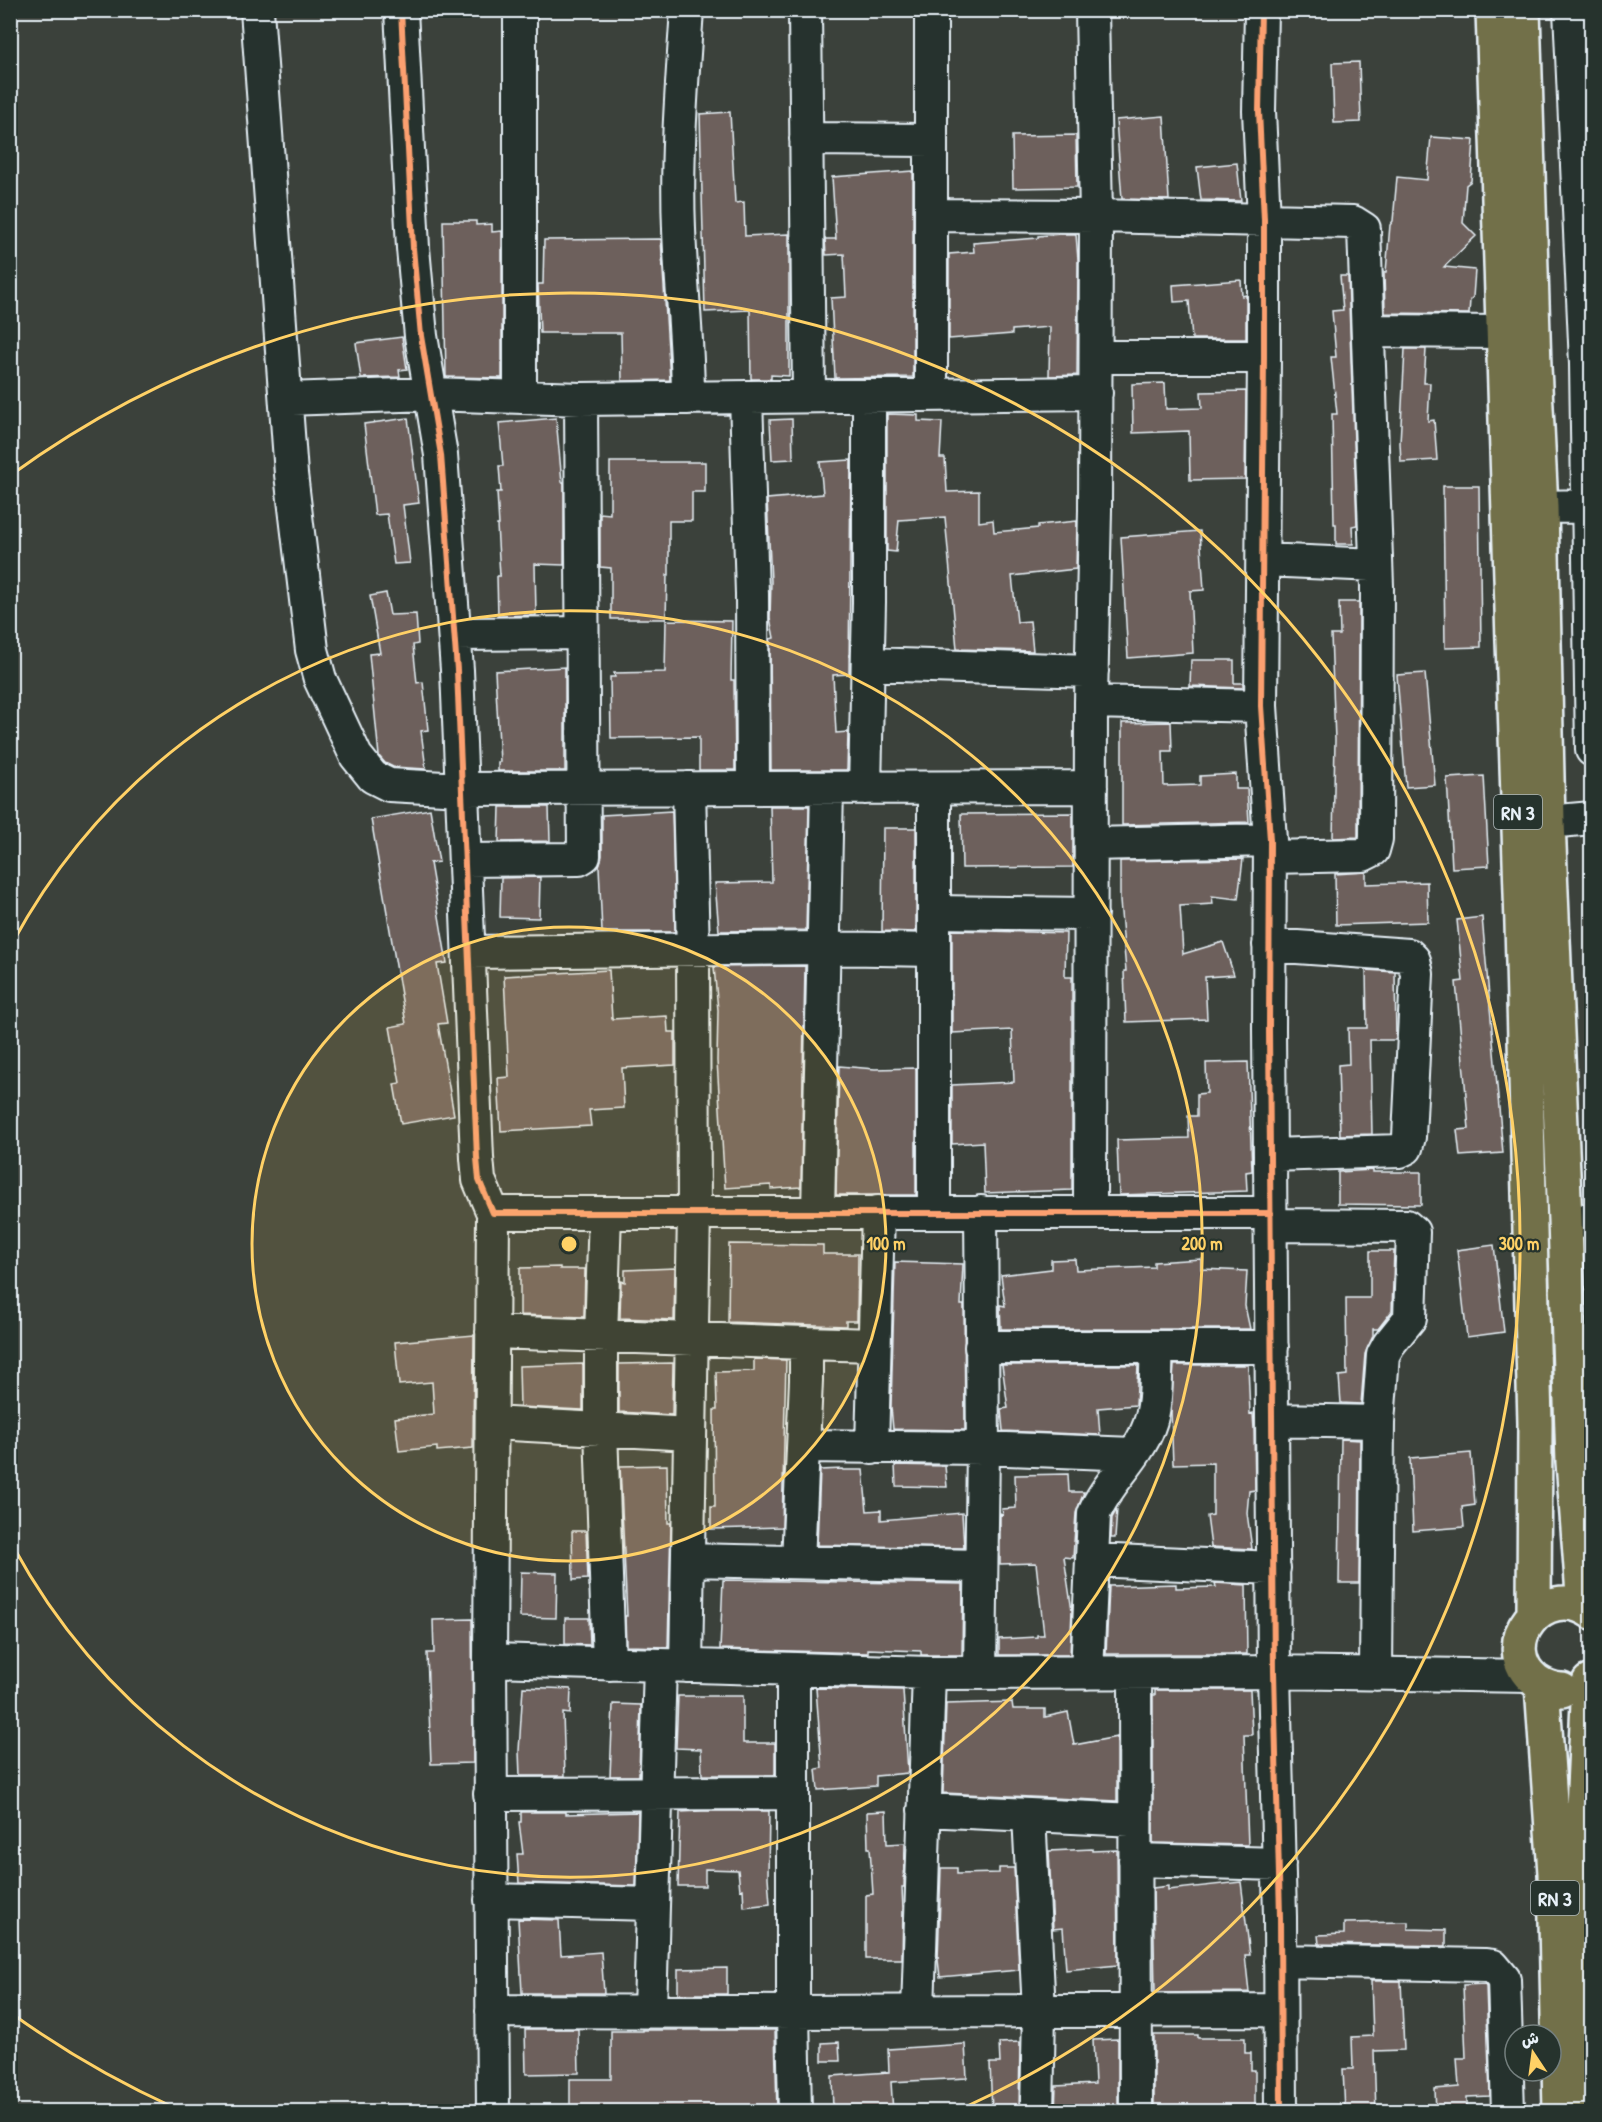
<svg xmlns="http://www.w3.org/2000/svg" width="1602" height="2122" viewBox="0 0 1602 2122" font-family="'Patrick Hand','Playpen Sans Arabic',sans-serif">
  <rect width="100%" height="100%" fill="#3b413b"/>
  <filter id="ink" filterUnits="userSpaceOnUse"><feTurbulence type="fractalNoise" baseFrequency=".0167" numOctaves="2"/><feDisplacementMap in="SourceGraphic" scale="12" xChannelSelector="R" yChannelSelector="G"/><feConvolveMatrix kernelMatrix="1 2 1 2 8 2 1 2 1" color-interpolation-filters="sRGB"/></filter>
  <g filter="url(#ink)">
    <path fill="#6d615b" stroke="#e8f1f8" stroke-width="1.5" d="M1359,62L1361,122L1334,123L1332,63Z
      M730,112L735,203L744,202L745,236L789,234V376L771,375V379H751L750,310L705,312L700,114Z
      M1164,116L1169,200L1122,199L1116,120Z
      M1076,135L1077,187L1013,188L1012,136Z
      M1431,137L1474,140L1471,181L1466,185L1463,223L1476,236L1444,267L1475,270L1473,297L1470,300L1469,314L1385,313L1384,272H1386L1390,225L1393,221L1397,177L1427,180Z
      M1237,163L1241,201L1201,200L1197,167Z
      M913,171V377L835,378L831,298L846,297L844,254L826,255L825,239H836L832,177Z
      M443,221H476V225L492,224V232L502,231V378L446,377Z
      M1061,234H1076L1078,260L1077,375L1049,376L1050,327L1012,330V334L949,339V254L974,252L973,243L1038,238V236Z
      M661,239L670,380L622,381L621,333H540L538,284H543L544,240Z
      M1340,276H1348L1357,525L1352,526L1353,544H1336V524H1334L1332,414H1337L1331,357H1336L1332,311L1343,310Z
      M1241,280L1242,296L1246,295V339H1192L1189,301L1174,302L1173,285Z
      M402,337L407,369L399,370L400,377L361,378L356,343Z
      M1405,349H1426L1424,383H1430L1428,421L1434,420L1437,460L1401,462L1400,443Z
      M1165,383L1166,409L1202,408L1201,392L1246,391L1245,479L1190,480L1189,431L1133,433L1132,384Z
      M887,414L918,415V421L942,422L940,458H945L947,492L979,491V522L993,520L994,532L1038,528V525L1077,521L1076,569L1012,576L1017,622L1030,621L1033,651L957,649L945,517L899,520L896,552L887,551Z
      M408,418L419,503L403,505L410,563L394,564L387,514L375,515L364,424Z
      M556,418L562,482H564V565L535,564L536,615L498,616L497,576H500L497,525H499L497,492H501L499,466H503L499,423Z
      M792,419L793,459L772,460L770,420Z
      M851,460L849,674L833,675L836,733L848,732L847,770H771L770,639L774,638L770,618L771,581L767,499L823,494L820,462Z
      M610,462H705V492H692V521H669V575H667L666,619H611V568L600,567V513L610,514Z
      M1443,486H1479L1481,647L1445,648Z
      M1200,531L1204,590L1190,591L1193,653L1128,658L1121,537Z
      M386,593L390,615L416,614L418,644L413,645L417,683L423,682L428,730L421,731L426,769L393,767L385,763L379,756L369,654L380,653L370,596Z
      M1339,602H1359L1358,837L1333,838L1335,740L1331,635H1340Z
      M666,620L732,621L731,680H734L735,770H699V737L611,738L610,677H615L614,673L665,672Z
      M1191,660H1234V683H1243V688L1190,686Z
      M565,667V771H498V762H500L495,671Z
      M1425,673L1435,785L1406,787L1397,675Z
      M1171,722L1172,751H1163L1164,786L1200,785V776L1236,774V789H1247L1249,822L1122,825V723Z
      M1484,776L1489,866L1452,868L1447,778Z
      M770,806H809L806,930L719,931L715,883L772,882Z
      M500,807H549L550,841L499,842Z
      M430,809L439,862L430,863L447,963L437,964L447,1023L438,1024L454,1115L401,1124L394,1084L400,1083L390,1027L406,1024L371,819Z
      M672,811L675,932H602L599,866L602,856V815Z
      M1073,813V867L962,868L961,814Z
      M883,828H916V932L882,931Z
      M1243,859L1238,899L1212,896L1213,904L1180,906L1183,954L1223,942L1234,975L1205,977L1207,1019L1126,1022L1124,971H1126L1120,901V861Z
      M1366,872V884L1427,882L1428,922L1336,925L1335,874Z
      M540,877L539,918L500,917L501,878Z
      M1482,917L1503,1153L1460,1156L1457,1130L1469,1129L1456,982L1463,981L1457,920Z
      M952,930L1066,933L1065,977H1072V1190L985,1193L983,1142L952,1144V1085L1014,1082L1012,1030L952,1033Z
      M805,966L801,1187L771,1189V1185L725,1188L717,1061L718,1010L714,967Z
      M609,970L612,1019L667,1016L668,1032H675V1065L622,1068L624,1108L589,1110L591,1126L501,1131L498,1078L509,1077L504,976Z
      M1366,970L1395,972L1396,1040H1370L1372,1134L1340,1135L1338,1065L1349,1064L1348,1028H1367Z
      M1248,1062L1252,1171L1246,1172L1247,1191L1119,1195L1117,1140L1189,1138L1188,1116H1197V1094L1207,1093L1206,1063Z
      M839,1066L875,1069L916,1068V1195H836Z
      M1373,1170V1172H1421V1205L1338,1204V1172Z
      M729,1244L823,1245V1254H858L857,1321H846V1326L728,1322Z
      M1494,1245L1504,1332L1467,1337L1457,1250Z
      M1370,1251H1394L1392,1311L1378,1329H1373V1336L1365,1354L1361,1404L1341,1403L1339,1376L1347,1375L1346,1298H1370Z
      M1075,1259L1076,1270L1154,1267V1262L1201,1259V1269L1247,1271L1245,1306L1250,1329H1001L1000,1305L1005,1306L1001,1275L1051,1269V1260Z
      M895,1262L963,1264L961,1305H964L965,1430L893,1429L891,1407Z
      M560,1267V1269H585L584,1317L520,1315V1268Z
      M675,1268L674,1320L620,1318L621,1281L625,1282V1270Z
      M474,1335L473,1448L437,1451V1447L399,1451L395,1418L434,1414L432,1382L399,1385L395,1342Z
      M754,1359L786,1360L782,1527L711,1529V1507H715L714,1410H717L716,1372L754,1371Z
      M673,1363L672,1415L619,1412V1364Z
      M583,1364V1410L520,1407L519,1366Z
      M1002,1365H1138L1136,1405L1098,1408L1100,1435L1003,1431L1001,1409L1008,1408Z
      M1174,1365H1248L1250,1414L1253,1413L1254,1430L1255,1490L1249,1491L1247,1513L1252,1549L1211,1547L1207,1516L1213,1515V1463L1173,1464L1171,1412Z
      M1341,1439L1360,1440L1359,1583H1339Z
      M1471,1453L1475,1505L1462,1507L1464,1527L1413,1531L1410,1458Z
      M667,1465L668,1523H671L668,1647L626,1646L625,1616H627L620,1466Z
      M895,1465L945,1466L947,1487L896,1486Z
      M843,1469V1470H863L867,1511L881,1510V1520L962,1513L964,1548L817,1545L820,1470Z
      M1068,1474L1069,1492H1084L1076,1513L1073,1558L1064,1557L1072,1611L1070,1655H999V1639L1037,1637V1635H1044L1036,1563L1000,1564V1514L1003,1515L1002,1509L1016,1508L1015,1475Z
      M1117,1509L1115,1538H1111L1112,1518Z
      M572,1531H586L588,1579L573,1580Z
      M521,1572L557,1573L556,1618L520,1617Z
      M723,1580L963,1584L962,1655H921V1651L868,1649V1653L720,1649Z
      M1215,1583L1246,1585L1247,1654H1106L1109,1586L1176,1584V1588L1216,1587Z
      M565,1618H589L590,1645L565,1644Z
      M472,1619L473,1763L431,1764L427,1653H434L433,1620Z
      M523,1687L571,1689L570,1714L563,1713L565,1776H520L519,1751Z
      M816,1688L903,1690L908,1773L876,1776V1786L818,1790L816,1769L822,1768Z
      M1155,1690H1250L1252,1735H1244L1248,1845L1153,1843V1695H1155Z
      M678,1696H743V1743H775V1775H702L701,1749L676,1748Z
      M1012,1702L1013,1709H1045V1717L1068,1712L1074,1745L1117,1737V1801L943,1793L946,1704Z
      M613,1704L641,1705L639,1776H610Z
      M702,1811H769L768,1877L770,1904L744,1907L743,1889L740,1890L738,1870L705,1869V1886H678L680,1812Z
      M886,1811L887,1844L905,1843L904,1887H902L903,1909L902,1959H866V1895L873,1894L870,1848H868L867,1812Z
      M521,1812H566V1814L638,1812L636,1886L519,1883L517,1854H523L519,1822H521Z
      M1092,1849V1851L1117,1850L1118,1965L1066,1970L1063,1928L1053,1929L1049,1851Z
      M941,1868H957V1874L999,1873V1868H1014L1019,1970L940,1977L938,1960Z
      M1241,1882L1250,1955H1245L1249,1992L1155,1993L1153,1888L1168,1886V1890Z
      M518,1919L559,1920L561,1955L601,1952L604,1993H522Z
      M1408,1922V1929L1446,1930V1946L1319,1944L1318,1935L1344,1934V1923Z
      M727,1968V1994H678V1969Z
      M1371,1981H1401L1404,2050L1374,2051L1376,2112H1345L1343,2069H1353L1352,2037L1373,2036Z
      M1485,1984L1486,1986L1490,2096L1467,2097V2112H1436L1435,2089L1459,2087L1457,2058H1466L1463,1985Z
      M525,2029H578L579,2073L526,2074Z
      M643,2030H775L777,2112H570V2079H611V2031H643Z
      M1154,2035H1198V2038H1245V2053H1251V2070H1255V2109L1154,2112Z
      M1118,2039V2112H1055L1056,2086L1095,2084L1093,2040Z
      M839,2042L840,2061H822V2043Z
      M1020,2042L1019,2112H992L990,2063H1000L999,2043Z
      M965,2044L967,2078L891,2082L893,2112H833L832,2076L889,2072L888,2049Z"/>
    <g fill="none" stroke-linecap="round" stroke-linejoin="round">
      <defs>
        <path id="minor" d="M257,10L291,474L312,650L320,679L356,756L373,777L389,785L462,789L1091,787
          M401,10L413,248L421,336L441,455L457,670L477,1158L479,1180L493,1213H1271
          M520,10V397
          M687,10C682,83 676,156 679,229C681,286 688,341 688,398
          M805,10L809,396
          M1261,10L1259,111L1264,220V357L1261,706L1270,840L1269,1029L1274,1672L1280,1917L1281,2112
          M1570,10L1586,364L1592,750
          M806,139L931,140
          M931,215L1096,216L1353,222L1364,229L1377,586L1376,839L1373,850L1363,855L1270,857
          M1369,331L1503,332
          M1096,357H1264
          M931,395V10
          M746,397L752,594L753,788
          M286,399L430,394L581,399L1096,393
          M1541,507L1587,506
          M1263,560L1376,565
          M455,634L582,633
          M868,664L1092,671
          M1091,702L1261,706
          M865,788L869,602V396
          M934,788V1212
          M1548,822L1592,818
          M1091,844L1270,840
          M465,860L579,859L584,856L581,399
          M934,912L1091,914
          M1269,945L1409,955L1414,960L1417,974L1409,1137L1406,1148L1400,1151L1270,1155
          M469,952L824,948L934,950
          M818,1212L827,788
          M1090,1212L1091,702L1095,510L1096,216L1092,10
          M605,1213L601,1337V1429L609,1664
          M1565,1220L1592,1221
          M1271,1225L1406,1226L1413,1232L1410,1318L1389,1344L1383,1355L1378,1422L1376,1674
          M492,1332L806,1343V1380L798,1562
          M806,1343L874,1345
          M981,1347H1272
          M1273,1420L1378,1422
          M492,1423L690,1434
          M804,1446L983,1448L1133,1454
          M872,1448L878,1212
          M688,1560L980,1566
          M1092,1560L1274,1568
          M490,1660L929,1673L1274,1672L1531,1676
          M686,1666L694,1213L693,951L689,788
          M793,1670V2012L795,2112
          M980,1673L983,1448L981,1212
          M1087,1673L1094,1514C1107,1482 1137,1459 1149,1426C1158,1403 1155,1372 1157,1347
          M1135,1673L1136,2112
          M490,1794L793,1793
          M924,1810L1135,1820
          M1029,1815L1039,2011L1037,2112
          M1135,1860L1279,1864
          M491,1900L653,1904
          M1280,1961L1484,1965L1493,1966L1504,1979L1508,2112
          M650,2010L660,1665
          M492,2011L793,2012L1280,2010
          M918,2011L929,1673
          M493,2112L490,1660L493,1213"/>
        <path id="highway" d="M1493,10L1522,924L1535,1423L1534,1614
          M1523,10L1534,367L1541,507L1548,822L1565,1220L1573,1462L1584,1607
          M1589,1682L1583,1809L1590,2112
          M1542,1685L1555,1873L1560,2112
          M1562,1690C1554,1690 1543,1686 1536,1681C1492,1646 1543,1579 1592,1612"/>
      </defs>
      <use href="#minor" stroke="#e8f1f8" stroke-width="36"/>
      <use href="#highway" stroke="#e8f1f8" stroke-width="38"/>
      <use href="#minor" stroke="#26332d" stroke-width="32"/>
      <use href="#highway" stroke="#726f4a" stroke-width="33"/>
      <defs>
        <path id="cycleway" d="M401,10L413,248L421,336L441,455L457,670L477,1158L479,1180L493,1213H1271
          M1261,10L1259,111L1264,220V357L1261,706L1270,840L1269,1029L1274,1672L1280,1917L1281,2112"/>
      </defs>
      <use href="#cycleway" stroke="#26332d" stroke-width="10"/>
      <use href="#cycleway" stroke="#fca06f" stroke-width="6"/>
    </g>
  </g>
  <circle cx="569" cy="1244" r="317" fill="#ffd166" fill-opacity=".12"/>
  <g fill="none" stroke="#ffd166" stroke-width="3">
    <circle cx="569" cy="1244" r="317"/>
    <path d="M13 942A633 633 0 1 1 13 1546"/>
    <path d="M175 2108A950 950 0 0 1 11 2013M11 475A950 950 0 1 1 963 2108"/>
  </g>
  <g text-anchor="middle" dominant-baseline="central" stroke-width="4.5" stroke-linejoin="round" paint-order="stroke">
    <g fill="#26332d" stroke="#aeb8bb" stroke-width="1.5">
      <rect x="1494" y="795" width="48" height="34" rx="4.5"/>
      <rect x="1531" y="1881" width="48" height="34" rx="4.5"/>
    </g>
    <g font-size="20" font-weight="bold" fill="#e8f1f8">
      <text x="1518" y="812">RN 3</text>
      <text x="1555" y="1898">RN 3</text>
    </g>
  </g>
  <circle cx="569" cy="1244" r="9" fill="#ffd166" stroke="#26332d" stroke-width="3"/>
  <g font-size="18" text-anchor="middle" font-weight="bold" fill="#ffd166" stroke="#26332d" stroke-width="4.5" stroke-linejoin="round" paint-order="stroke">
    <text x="886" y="1250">100 m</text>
    <text x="1202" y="1250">200 m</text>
    <text x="1519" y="1250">300 m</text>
  </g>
  <rect width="1602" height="2122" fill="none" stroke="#26332d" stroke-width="36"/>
  <rect x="18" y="18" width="1566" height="2086" fill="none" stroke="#e8f1f8" stroke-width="2" filter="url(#ink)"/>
  <g transform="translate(1533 2053) rotate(347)"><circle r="28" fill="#26332d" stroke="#747f7e" stroke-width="1.5"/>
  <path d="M0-4.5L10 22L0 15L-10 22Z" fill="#ffd166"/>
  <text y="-9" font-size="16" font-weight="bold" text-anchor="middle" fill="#e8f1f8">ش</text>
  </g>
</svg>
